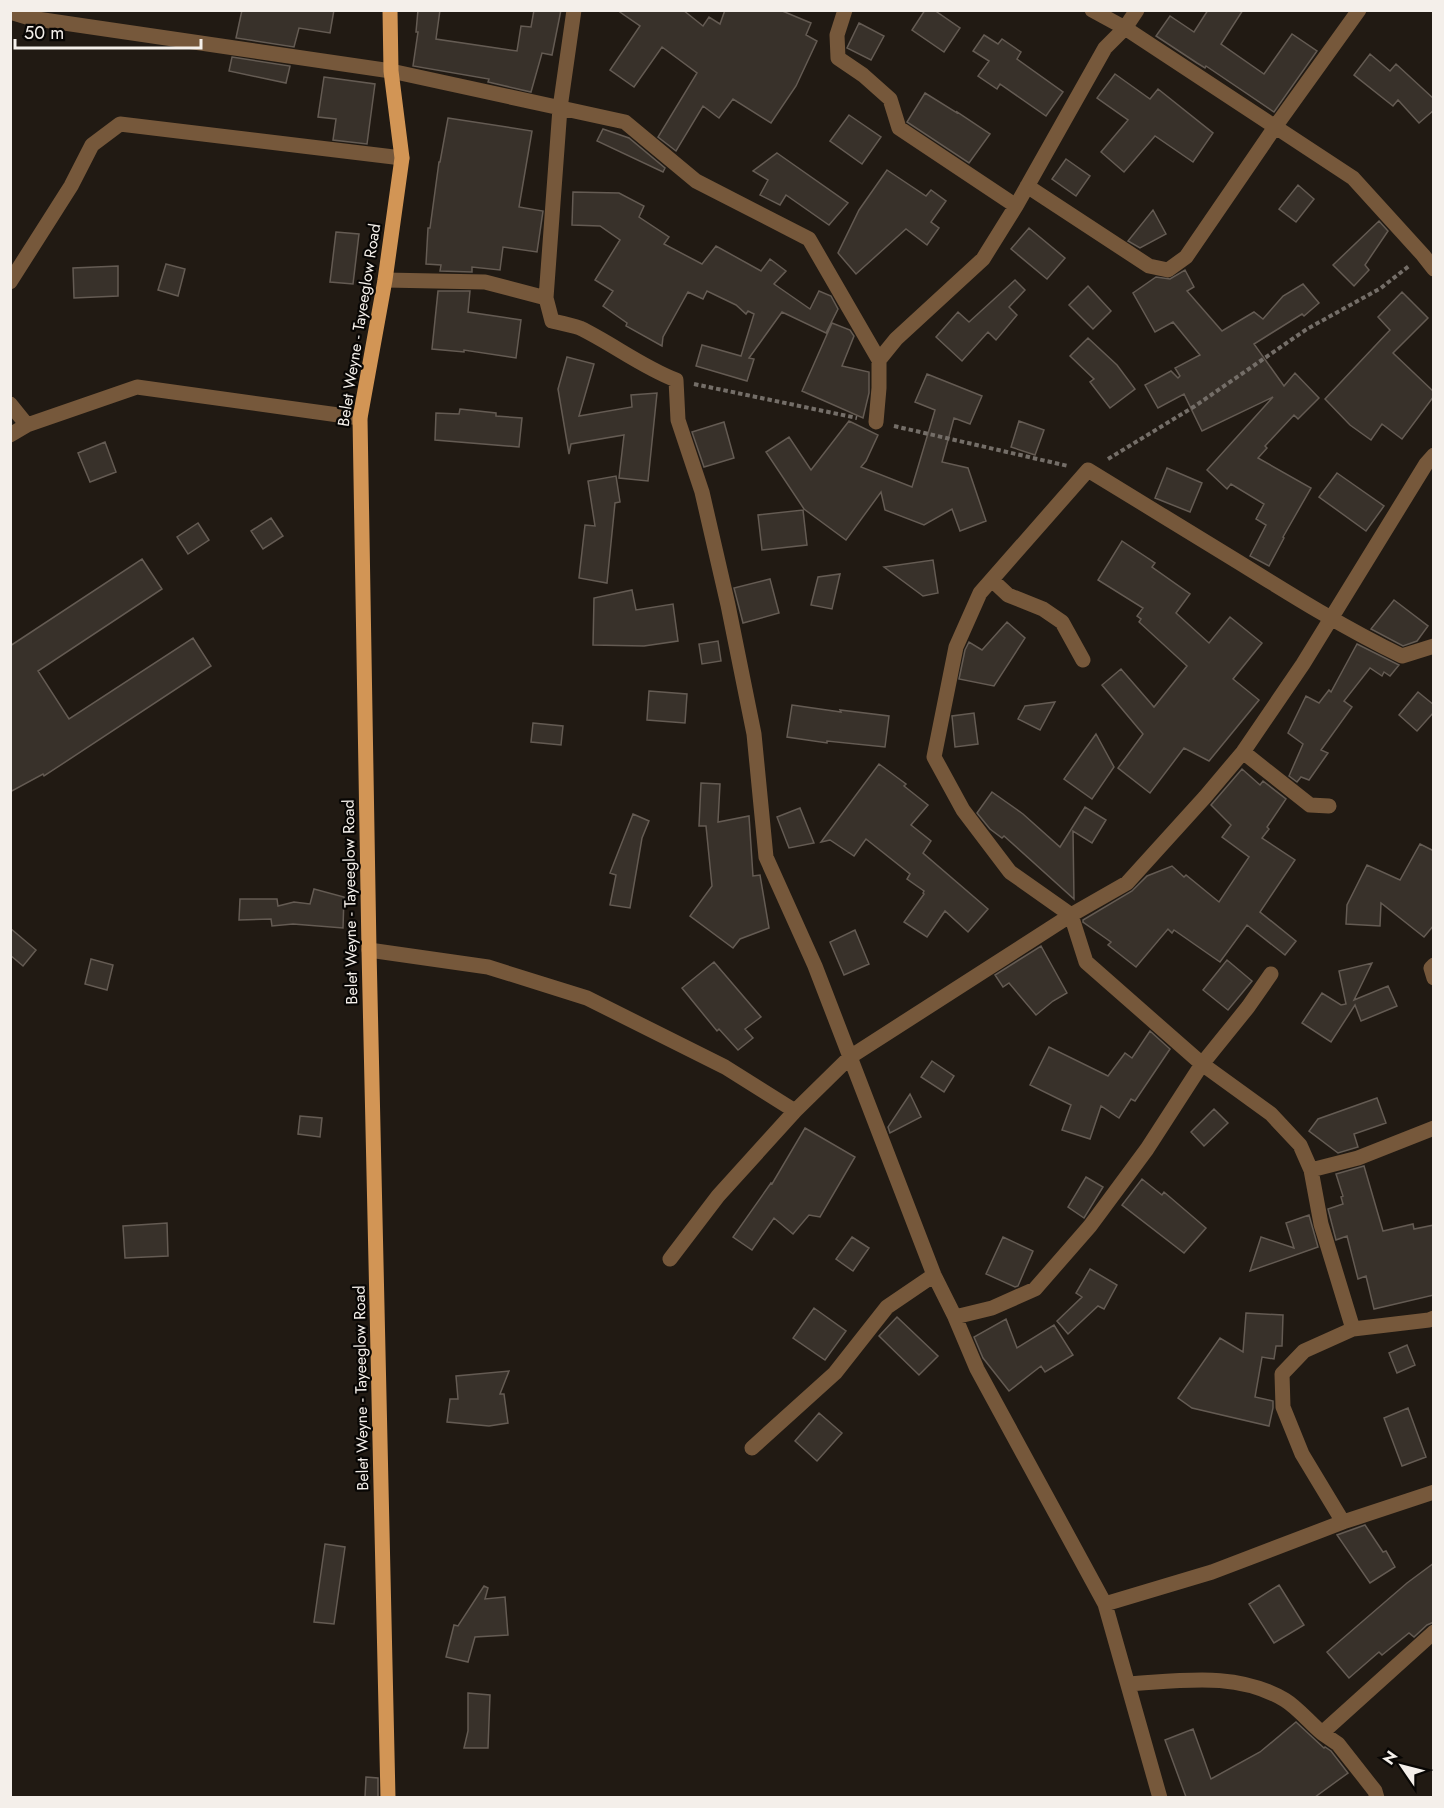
<svg xmlns="http://www.w3.org/2000/svg" width="1444" height="1808" viewBox="0 0 1444 1808" font-family="Jost,sans-serif">
  <rect width="100%" height="100%" fill="#211a13"/>
  <path fill="#38312a" stroke="#645b53" stroke-width="1.5" d="M242,10H334L330,33L299,28L294,47L236,38Z
    M418,10H440L436,39L517,51L521,26L531,27L534,10H561L552,55L542,53L531,92L488,82L489,79L413,66L418,32H416Z
    M617,10H683L703,26L709,17L720,24L725,10H780L811,23L806,35L817,41L796,86L771,123L733,99L719,118L703,106L676,151L658,137L697,73L662,47L634,87L610,70L640,26Z
    M925,10H934L960,28L944,52L912,30Z
    M1208,10H1243L1221,44L1264,74L1292,34L1317,51L1274,112L1206,66L1205,68L1197,63L1156,36L1170,16L1194,32Z
    M859,23L884,36L871,60L847,48Z
    M984,35L998,44L1002,39L1021,52L1017,59L1063,92L1046,116L1000,84L997,89L978,76L989,61L973,51Z
    M1370,54L1390,71L1396,64L1434,99V110L1419,123L1398,100L1393,106L1354,75Z
    M232,57L290,66L286,83L229,71Z
    M1115,74L1150,99L1158,89L1213,133L1193,162L1155,136L1124,172L1101,152L1128,120L1097,98Z
    M324,77L375,84L367,144L333,140L336,119L318,117Z
    M925,93L957,113V112L990,134L969,163L907,122Z
    M849,115L881,137L862,164L830,141Z
    M448,118L532,131L519,207L543,211L537,252L503,247L500,270L472,267V272L440,271L441,265L426,264L428,228H430L439,162H440Z
    M603,129L629,138L665,168L663,172L597,141Z
    M777,153L848,203L829,225L786,195L780,205L760,195L768,180L753,171Z
    M1066,159L1090,176L1076,196L1052,179Z
    M887,170L926,196L931,190L946,201L931,222L939,228L927,245L906,229L856,274L838,253L859,210Z
    M1298,185L1314,199L1296,222L1279,209Z
    M573,192L619,193L644,206L639,217L669,237L664,244L702,264L716,246L761,271L770,259L786,271L774,284L810,309L819,291L831,296L838,309L826,333L782,312L749,358L754,359L747,381L696,366L702,345L741,356L754,314L748,311L746,314L736,305L707,291L703,299L688,292L663,337L662,346L626,326L627,323L603,306L613,291L595,280L620,240L600,226L572,225Z
    M1153,210L1166,234L1140,248L1128,241Z
    M1379,221L1388,231L1365,265L1369,270L1354,286L1333,265Z
    M1029,228L1065,258L1047,279L1011,249Z
    M336,232L359,234L353,284L330,282Z
    M166,264L185,269L178,296L158,290Z
    M118,266V296L74,298L73,268Z
    M1185,270L1194,287L1187,291L1222,331L1254,312L1263,319L1283,296L1303,284L1319,303L1304,316L1302,314L1254,344L1284,386L1295,373L1319,398L1298,419L1294,415L1265,446L1267,448L1258,458L1311,488L1283,537L1284,538L1269,566L1250,556L1266,525L1256,519L1264,504L1231,484L1227,489L1207,470L1273,397L1202,431L1184,394L1158,408L1145,385L1171,371L1178,378L1180,376L1175,368L1200,355L1173,322L1155,332L1133,293L1156,277L1170,279Z
    M1015,280L1025,290L1009,307L1017,315L996,340L988,332L962,361L936,337L958,312L969,322Z
    M1088,286L1111,311L1093,329L1069,305Z
    M438,291H470L468,312L521,320L516,358L464,350V352L432,349Z
    M1402,292L1428,318L1393,353L1434,392V396L1402,439L1382,424L1371,440L1350,425L1325,399L1390,330L1378,317Z
    M832,323L850,330L854,336L842,366L869,372V393L863,418L802,391Z
    M1088,338L1117,365L1135,389L1110,408L1090,382L1094,379L1070,356Z
    M567,357L594,364L579,416L632,407L631,395L657,393L648,481L619,478L624,435L571,444L569,454L558,389Z
    M927,374L982,396L970,424L954,418L942,462L968,468L986,521L960,531L952,509L924,525L885,510L881,492L846,540L804,509L766,452L789,437L811,470L849,421L878,435L866,461L861,467L912,487L935,410L915,402Z
    M460,409L496,413V416L522,418L519,447L435,440L436,413L459,414Z
    M1019,421L1044,430L1035,455L1011,447Z
    M724,422L734,458L704,467L692,432Z
    M105,442L116,472L90,482L78,453Z
    M1167,468L1202,483L1190,512L1155,498Z
    M1337,473L1384,506L1366,531L1319,497Z
    M616,476L620,502L615,503L607,583L579,578L585,525L595,526L588,481Z
    M803,510L807,545L762,550L758,515Z
    M271,518L283,536L263,549L251,531Z
    M198,523L209,540L188,554L177,537Z
    M1122,541L1155,563L1152,567L1190,594L1176,613L1209,643L1230,617L1262,643L1233,679L1259,700L1209,761L1184,748L1150,793L1118,768L1143,734L1102,685L1121,669L1154,707L1187,666L1139,622L1141,619L1137,616L1143,608L1098,580Z
    M142,559L162,589L38,671L69,719L193,638L211,666L44,776L43,774L10,792V646Z
    M933,560L938,593L923,596L884,567Z
    M840,574L832,609L811,605L818,577Z
    M770,579L779,613L743,623L734,588Z
    M632,590L636,610L673,604L678,641L644,646L593,645L594,598Z
    M1394,600L1428,626L1417,641L1403,646L1371,629Z
    M1007,622L1025,638L994,686L959,679L965,650L969,642L982,650Z
    M718,641L721,661L702,664L699,644Z
    M1357,644L1399,665L1390,676L1384,672L1382,676L1370,668L1344,701L1352,707L1321,750L1328,753L1309,780L1301,777L1297,782L1289,776L1303,744L1288,733L1306,696L1319,703L1329,690L1331,692Z
    M649,691L687,694L685,723L647,720Z
    M1418,692L1434,705V712L1417,731L1399,715Z
    M1055,702L1040,730L1018,719L1025,706Z
    M792,705L841,712L840,710L889,716L885,747L827,741V743L787,737Z
    M974,713L978,744L955,747L952,716Z
    M533,723L563,726L561,745L531,742Z
    M1096,734L1114,767L1092,799L1064,779Z
    M879,764L906,784L904,786L928,805L911,825L931,841L923,853L988,909L968,932L945,911L927,937L904,922L924,894L923,893L924,891L907,879L910,874L866,839L854,856L830,840L821,842Z
    M1242,769L1260,785L1263,781L1286,799L1267,827L1269,829L1262,838L1295,860L1260,912L1296,941L1285,955L1247,925L1220,962L1174,930L1172,933L1168,929L1136,967L1108,945L1111,942L1083,922V920L1132,891L1147,876L1172,866L1184,877L1186,875L1219,902L1249,857L1222,837L1231,825L1211,805Z
    M701,783L720,784L718,822L749,816L753,876L760,875L769,928L740,939L733,948L690,916L712,886L706,826H699Z
    M992,792L1023,814L1060,847L1085,807L1106,820L1092,843L1073,831L1074,899L1004,836L1002,838L990,829L977,813Z
    M800,808L814,843L789,848L777,817Z
    M633,814L649,821L642,838L630,908L610,905L616,875L610,873Z
    M1420,844L1434,851V925L1424,937L1381,903L1380,926L1346,924L1347,905L1367,865L1400,880Z
    M314,889L344,897L343,928L293,924L272,926L271,919L239,920L240,899H277L278,906L294,902L310,904Z
    M10,928L36,950L23,966L10,955Z
    M855,930L869,964L844,975L830,942Z
    M1041,946L1067,993L1053,1001L1036,1015L1009,983L1003,987L995,975Z
    M91,959L113,965L107,990L85,984Z
    M1227,960L1252,981L1228,1010L1203,990Z
    M714,962L761,1017L745,1029L753,1038L738,1050L719,1029L717,1031L682,988Z
    M1372,963L1354,1000L1388,986L1397,1006L1361,1021L1355,1005L1331,1042L1302,1023L1322,993L1341,1005L1346,1004L1339,971Z
    M1150,1031L1170,1049L1135,1101L1131,1099L1119,1118L1101,1106L1090,1139L1062,1130L1071,1105L1030,1085L1049,1047L1108,1076L1125,1053L1132,1058Z
    M932,1061L954,1076L944,1092L921,1077Z
    M910,1094L921,1117L890,1133L888,1127Z
    M1377,1098L1386,1123L1354,1134L1358,1147L1338,1153L1309,1131L1318,1119Z
    M1214,1109L1228,1123L1204,1146L1191,1132Z
    M300,1116L322,1118L320,1137L298,1134Z
    M805,1128L855,1157L820,1217L809,1215L793,1234L774,1218L752,1250L733,1237L771,1183L772,1184Z
    M1364,1166L1383,1231L1413,1224L1414,1229L1434,1225V1295L1374,1309L1366,1276L1358,1279L1347,1236L1336,1240L1328,1209L1343,1204L1341,1197L1343,1196L1336,1174Z
    M1086,1177L1103,1187L1084,1218L1068,1207Z
    M1142,1179L1162,1195L1164,1192L1206,1228L1184,1253L1122,1205Z
    M1309,1215L1318,1247L1250,1271L1261,1237L1294,1248L1286,1223Z
    M167,1223L168,1256L125,1258L123,1226Z
    M852,1237L869,1248L853,1271L836,1259Z
    M1003,1237L1033,1251L1018,1286L1015,1287L986,1274Z
    M1090,1269L1117,1285L1104,1309L1098,1306L1068,1334L1057,1321L1082,1297L1076,1293Z
    M814,1308L846,1331L825,1360L793,1338Z
    M1246,1313L1283,1315L1282,1346H1276L1274,1359L1262,1357L1255,1397L1273,1401V1408L1269,1426L1192,1408L1178,1398L1220,1338L1243,1352Z
    M897,1317L938,1356L919,1375L879,1336Z
    M1006,1319L1017,1348L1054,1325L1073,1355L1045,1372L1041,1366L1009,1391L983,1358L974,1337Z
    M1407,1345L1415,1365L1397,1373L1389,1353Z
    M509,1371L500,1394H504L508,1423L489,1426L447,1422L450,1399H458L456,1376Z
    M1408,1408L1426,1457L1402,1466L1384,1418Z
    M819,1413L842,1433L817,1461L795,1441Z
    M1365,1525L1383,1552L1386,1551L1395,1567L1370,1583L1337,1535Z
    M325,1544L345,1547L334,1624L314,1622Z
    M1434,1563V1622L1427,1625L1414,1637L1409,1633L1382,1655L1379,1652L1349,1678L1327,1652L1407,1583Z
    M1279,1585L1304,1625L1274,1643L1249,1604Z
    M484,1586L488,1588L485,1599L505,1597L508,1635L475,1637L468,1662L446,1657L454,1625L458,1626Z
    M468,1693L490,1695L488,1748H464L468,1731Z
    M1296,1722L1324,1748L1325,1747L1331,1751L1348,1773L1315,1797H1186L1165,1740L1193,1729L1211,1779L1260,1752Z
    M366,1777L378,1778V1797H365Z"/>
  <g fill="none" stroke-linecap="round" stroke-linejoin="round">
    <path stroke="#746e68" stroke-width="4" stroke-dasharray="4.5 3" stroke-linecap="butt" d="M694,384L857,418
      M894,426L1068,466
      M1108,459L1195,406L1307,329L1381,288L1409,266"/>
    <path stroke="#76583b" stroke-width="15" d="M845,10L837,35L838,58L863,75L890,99L899,128L1016,206
      M1092,10L1125,28L1353,178L1423,255L1434,269
      M10,12L30,18L391,71L625,122L696,181L809,239L879,360
      M1027,186L1149,266L1168,270L1186,257L1275,127L1359,10
      M385,280L485,282L546,298L552,321C561,323 571,325 580,328C613,344 642,367 676,380L678,420L702,492L728,605L754,734L766,857L815,966L934,1275L955,1317L977,1369L1105,1604L1160,1798
      M10,282L71,186L92,145L120,124L402,158
      M546,298L560,108L574,10
      M10,404L27,425
      M876,422L879,388V360L896,339L983,259L1016,206L1105,48L1125,28L1137,10
      M10,435L27,425L137,387L360,418
      M1434,455L1426,464L1303,664L1243,752L1205,797L1127,883L1071,915L1010,872L963,810L934,757L956,647L980,593L1088,470C1139,501 1189,532 1240,563C1293,596 1346,629 1402,656L1434,646
      M992,580L1008,595L1043,609L1062,622L1083,660
      M1243,752L1310,805L1329,806
      M369,950L488,967L587,998L725,1067L795,1111
      M1434,965L1431,968L1434,978
      M1311,1170L1358,1158L1434,1128
      M670,1259L718,1196L795,1111L850,1057L1071,915L1086,962L1202,1064L1271,1114L1300,1145L1311,1170L1321,1224L1353,1329
      M955,1317L992,1308L1035,1289L1090,1226L1147,1149L1202,1064L1248,1007L1271,974
      M752,1448L835,1373L887,1307L934,1275
      M1343,1522L1302,1454L1283,1407L1282,1374L1304,1351L1353,1329L1429,1320L1434,1318
      M1105,1604L1212,1572L1343,1522L1434,1492
      M1128,1684C1181,1681 1236,1671 1285,1700C1298,1708 1310,1723 1322,1733L1434,1632
      M1322,1733L1338,1744L1375,1791L1377,1798"/>
    <path stroke="#d29555" stroke-width="15" d="M388,1798L369,950L360,418L385,280L402,158L391,71L390,10"/>
  </g>
  <g text-anchor="middle" dominant-baseline="central" stroke-width="4.5" stroke-linejoin="round" paint-order="stroke">
    <g font-size="16" fill="#f4efea" stroke="#080604">
      <text transform="translate(359 325) rotate(-81)">Belet Weyne - Tayeeglow Road</text>
      <text transform="translate(350 902) rotate(-91)">Belet Weyne - Tayeeglow Road</text>
      <text transform="translate(361 1388) rotate(-91)">Belet Weyne - Tayeeglow Road</text>
    </g>
  </g>
  <rect width="1444" height="1808" fill="none" stroke="#f4efea" stroke-width="24"/>
  <g transform="translate(1402 1766) rotate(305)" stroke="#080604" stroke-width="4.5" paint-order="stroke">
  <path d="M0-4.5L10 22L0 15L-10 22Z" fill="#f4efea"/>
  <text y="-9" font-size="16" font-weight="bold" text-anchor="middle" fill="#f4efea">N</text>
  </g>
  <path d="M15 39v9h186v-9" fill="none" stroke="#f4efea" stroke-width="3"/>
  <text x="24" y="39" font-size="18" fill="#f4efea" stroke="#080604" stroke-width="4.5" paint-order="stroke">50 m</text>
</svg>
